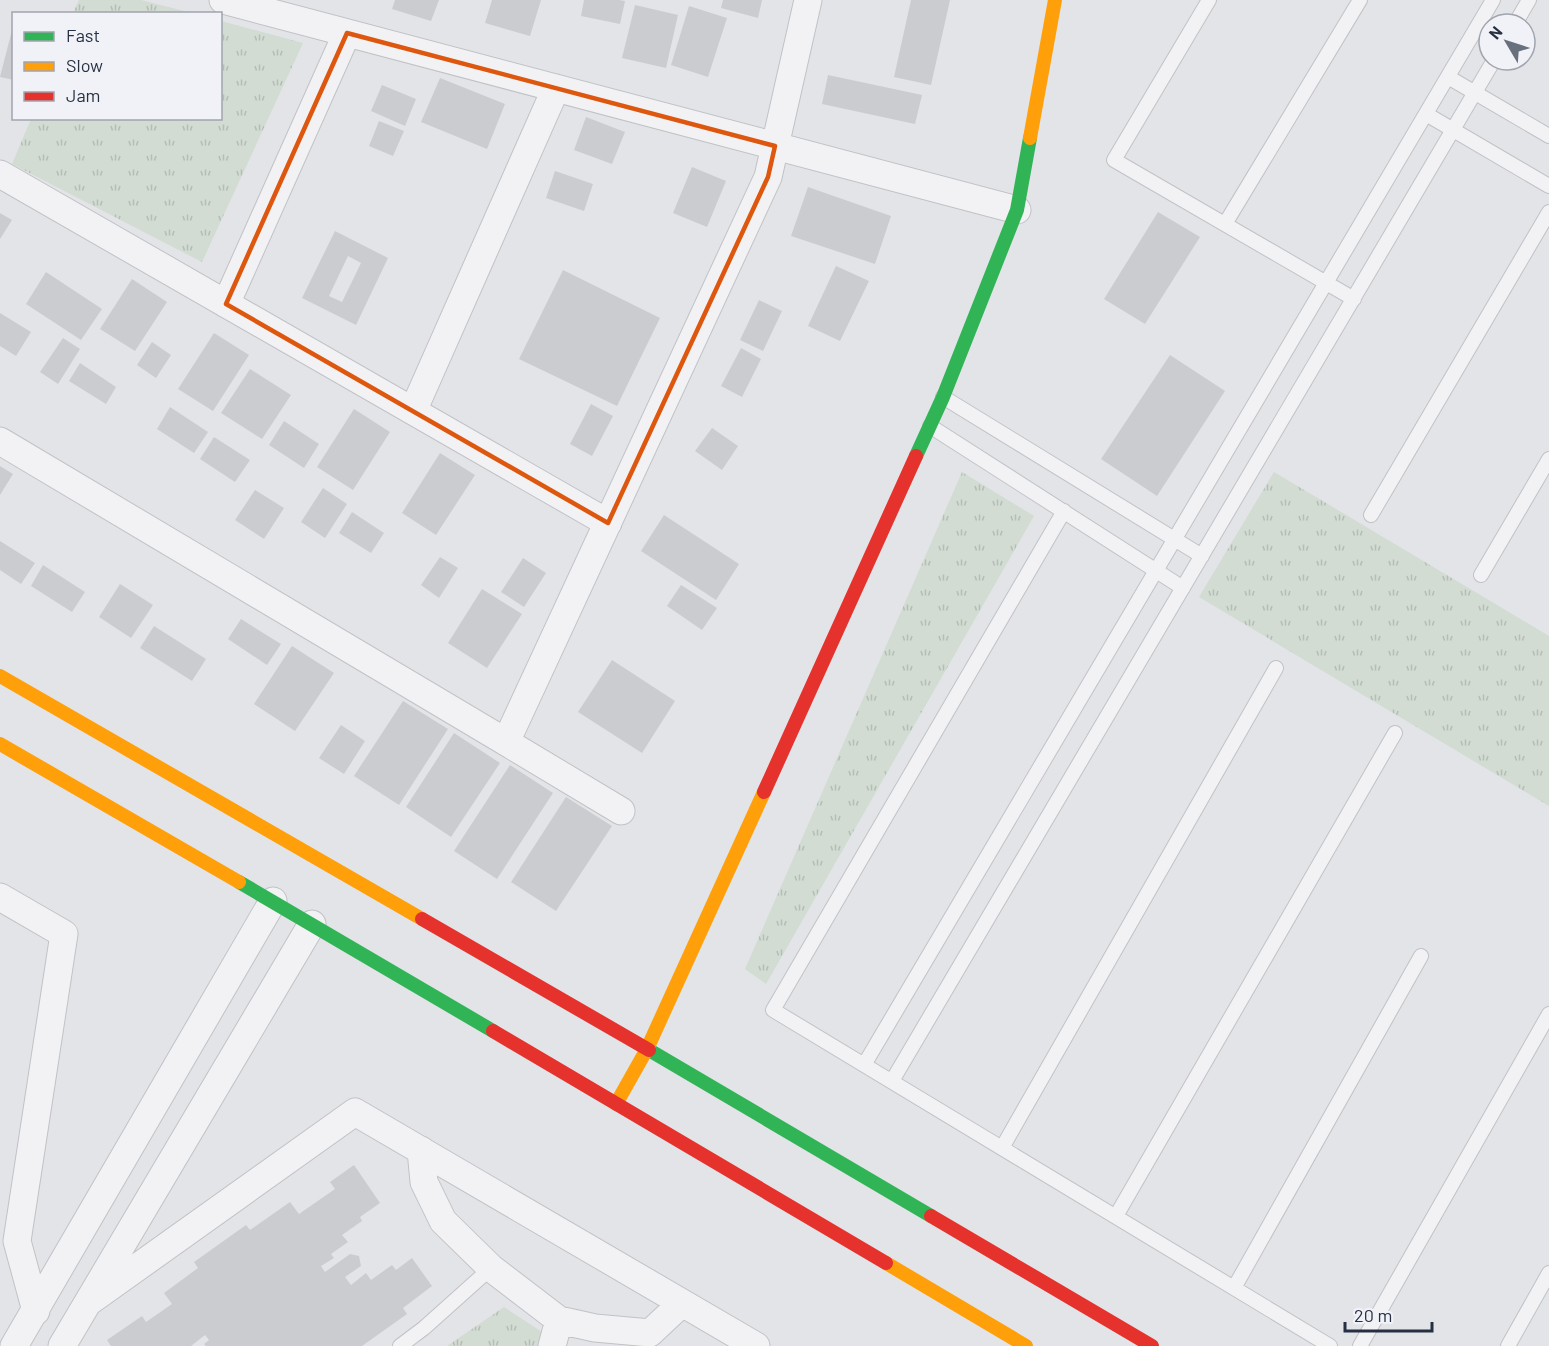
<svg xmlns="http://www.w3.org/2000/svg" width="1549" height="1346" viewBox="0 0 1549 1346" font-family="Barlow,sans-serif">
  <defs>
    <pattern id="park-tufts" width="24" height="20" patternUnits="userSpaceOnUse" patternTransform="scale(1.5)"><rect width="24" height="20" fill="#d2dcd2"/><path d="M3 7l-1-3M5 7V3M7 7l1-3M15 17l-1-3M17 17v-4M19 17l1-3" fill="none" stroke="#b4bdb6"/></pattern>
  </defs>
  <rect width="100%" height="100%" fill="#e2e4e8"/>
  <path fill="url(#park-tufts)" d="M79,0H141L192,13H73Z
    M221,21L303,43L202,262L12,164L31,119L220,118Z
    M962,472L1034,516L766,984L745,969Z
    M1274,472L1549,636V806L1199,597Z
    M504,1307L542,1332L538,1346H447Z"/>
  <path fill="#cbccd0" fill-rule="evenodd" d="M395,0H439L431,21L392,9Z
    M492,0H541L530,36L485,23Z
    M584,0H619L625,1L620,24L581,16Z
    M723,0H762L758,18L721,8Z
    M911,0H950L931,85L894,77Z
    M635,5L678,15L666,68L622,58Z
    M689,6L727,18L708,77L671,65Z
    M13,26H14V80L0,77Z
    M828,75L922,95L915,124L822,104Z
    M440,78L505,104L487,149L421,122Z
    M382,85L416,99L405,126L371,111Z
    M586,117L625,132L612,164L574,150Z
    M379,121L404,131L393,156L369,146Z
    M692,167L726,181L707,227L673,213Z
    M555,171L593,184L584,211L546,198Z
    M808,187L891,216L875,264L791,236Z
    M1158,212L1200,237L1145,324L1104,299Z
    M0,213L12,220L0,239Z
    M335,231L388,258L356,325L302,298ZM348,256L361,263L342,302L329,296Z
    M836,266L869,281L840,341L808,326Z
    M563,270L660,318L617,406L519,359Z
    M46,272L102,309L81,340L26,304Z
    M132,279L167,302L135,351L100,329Z
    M759,300L782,311L763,351L740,340Z
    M0,313L31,332L16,356L0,346Z
    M214,333L249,355L213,411L178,389Z
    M63,338L80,349L58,384L40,372Z
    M152,342L171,355L156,378L137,365Z
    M741,348L761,359L742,397L721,386Z
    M1170,355L1225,391L1157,496L1101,459Z
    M80,363L116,387L106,404L69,381Z
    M250,369L291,395L262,439L221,413Z
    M591,404L613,416L592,456L570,444Z
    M170,407L208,432L194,453L157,429Z
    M354,409L390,432L353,490L317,467Z
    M284,421L319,444L304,468L269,445Z
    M712,428L738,446L722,470L695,451Z
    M214,437L250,460L235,482L200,459Z
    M440,453L475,475L436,535L402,513Z
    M0,466L13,474L0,495Z
    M323,488L347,504L325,538L301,522Z
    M255,490L284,508L264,539L235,520Z
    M352,512L384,533L371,553L339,533Z
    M664,515L739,564L716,600L641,551Z
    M0,541L35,563L21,584L0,570Z
    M440,557L458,568L439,598L421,585Z
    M523,558L546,573L524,607L501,592Z
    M43,565L85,592L72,612L31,586Z
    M120,584L153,605L131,638L99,617Z
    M681,585L717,608L702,630L667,606Z
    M482,589L522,614L487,668L448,643Z
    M241,619L281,644L267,665L228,639Z
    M154,626L206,659L192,681L140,648Z
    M292,646L334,673L295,731L254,704Z
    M612,660L675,701L642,753L578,712Z
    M403,701L448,729L399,805L354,776Z
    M341,725L365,741L344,774L319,758Z
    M454,733L500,763L451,837L406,807Z
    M510,765L553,793L497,879L454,851Z
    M566,797L612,826L556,911L511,882Z
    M354,1165L380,1203L360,1217L362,1221L342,1235L348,1242L331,1254L334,1258L321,1266L325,1272L350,1254L359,1256L361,1266L345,1277L351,1285L366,1273L371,1280L392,1265L396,1270L412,1258L432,1286L403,1308L407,1314L362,1346H206L204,1344L209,1340L205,1335L191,1346H111L107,1340L142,1316L146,1322L172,1304L164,1293L198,1268L194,1262L246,1225L250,1230L290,1202L299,1214L335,1189L330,1182Z"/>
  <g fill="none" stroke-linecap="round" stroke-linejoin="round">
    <defs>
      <path id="lane" d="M1209,0L1114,160L1354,299
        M1515,24L1529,0
        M1448,77L1549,136
        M1426,114L1549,186
        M1225,224L1360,0
        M943,397L1202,556
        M930,426L1183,588
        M1064,511L773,1010L1330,1346
        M1371,515L1549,212
        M1481,575L1549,459
        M864,1065L1493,0
        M892,1081L1494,60
        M1002,1148L1276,668
        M1116,1216L1395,733
        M1234,1288L1421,956
        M400,1346L424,1328L491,1268
        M1360,1346L1549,1014
        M1508,1346L1549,1273"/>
      <path id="street" d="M223,0L1017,210
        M0,174L608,523
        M226,304L347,33
        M413,411L556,88
        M0,441L506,742L621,811
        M506,742L768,177L808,0
        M0,897L64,934L17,1241L36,1311
        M421,1150L424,1182L443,1221L491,1268L559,1320
        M90,1301L355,1112L756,1346
        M14,1346L273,901
        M62,1346L312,924
        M552,1346L559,1320L595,1328L650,1333L682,1303"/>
    </defs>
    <use href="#lane" stroke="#c0c2c6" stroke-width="16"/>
    <use href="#street" stroke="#c0c2c6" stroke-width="29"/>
    <use href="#lane" stroke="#f2f2f4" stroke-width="14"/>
    <use href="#street" stroke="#f2f2f4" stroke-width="27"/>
    <path stroke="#30b455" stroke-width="14" d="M916,456L943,397L1017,210L1030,138
      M239,882L493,1031
      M649,1050L931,1216"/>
    <path stroke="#ff9f0a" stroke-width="14" d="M1030,138L1055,0
      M0,676L422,919
      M0,744L239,882
      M616,1104L647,1049L764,792
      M886,1263L1026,1346"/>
    <path stroke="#e5322d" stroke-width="14" d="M764,792L916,456
      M422,919L649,1050
      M493,1031L886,1263
      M931,1216L1152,1346"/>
  </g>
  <path fill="none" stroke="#de570f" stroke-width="4.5" stroke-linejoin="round" d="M347,33L775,146L768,177L608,523L226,304Z"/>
  <rect x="12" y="12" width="210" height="108" fill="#f0f2f7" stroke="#a0a4af" stroke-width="1.5"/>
  <rect x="24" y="32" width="30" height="9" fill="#30b455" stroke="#a0a4af" stroke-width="1.5"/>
  <text x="66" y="42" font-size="18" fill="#273043">Fast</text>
  <rect x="24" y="62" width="30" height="9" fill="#ff9f0a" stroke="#a0a4af" stroke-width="1.5"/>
  <text x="66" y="72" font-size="18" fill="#273043">Slow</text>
  <rect x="24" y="92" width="30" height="9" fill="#e5322d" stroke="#a0a4af" stroke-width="1.5"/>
  <text x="66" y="102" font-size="18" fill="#273043">Jam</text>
  <g transform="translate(1507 42) rotate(309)"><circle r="28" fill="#f0f2f7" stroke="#a0a4af" stroke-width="1.5"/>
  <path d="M0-4.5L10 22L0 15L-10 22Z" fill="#686f7d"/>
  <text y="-9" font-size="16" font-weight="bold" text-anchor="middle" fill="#273043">N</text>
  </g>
  <path d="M1345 1322v9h87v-9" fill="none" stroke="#273043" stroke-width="3"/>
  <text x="1354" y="1322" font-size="18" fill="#273043" stroke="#f0f2f7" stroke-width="4.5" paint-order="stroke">20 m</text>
</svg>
